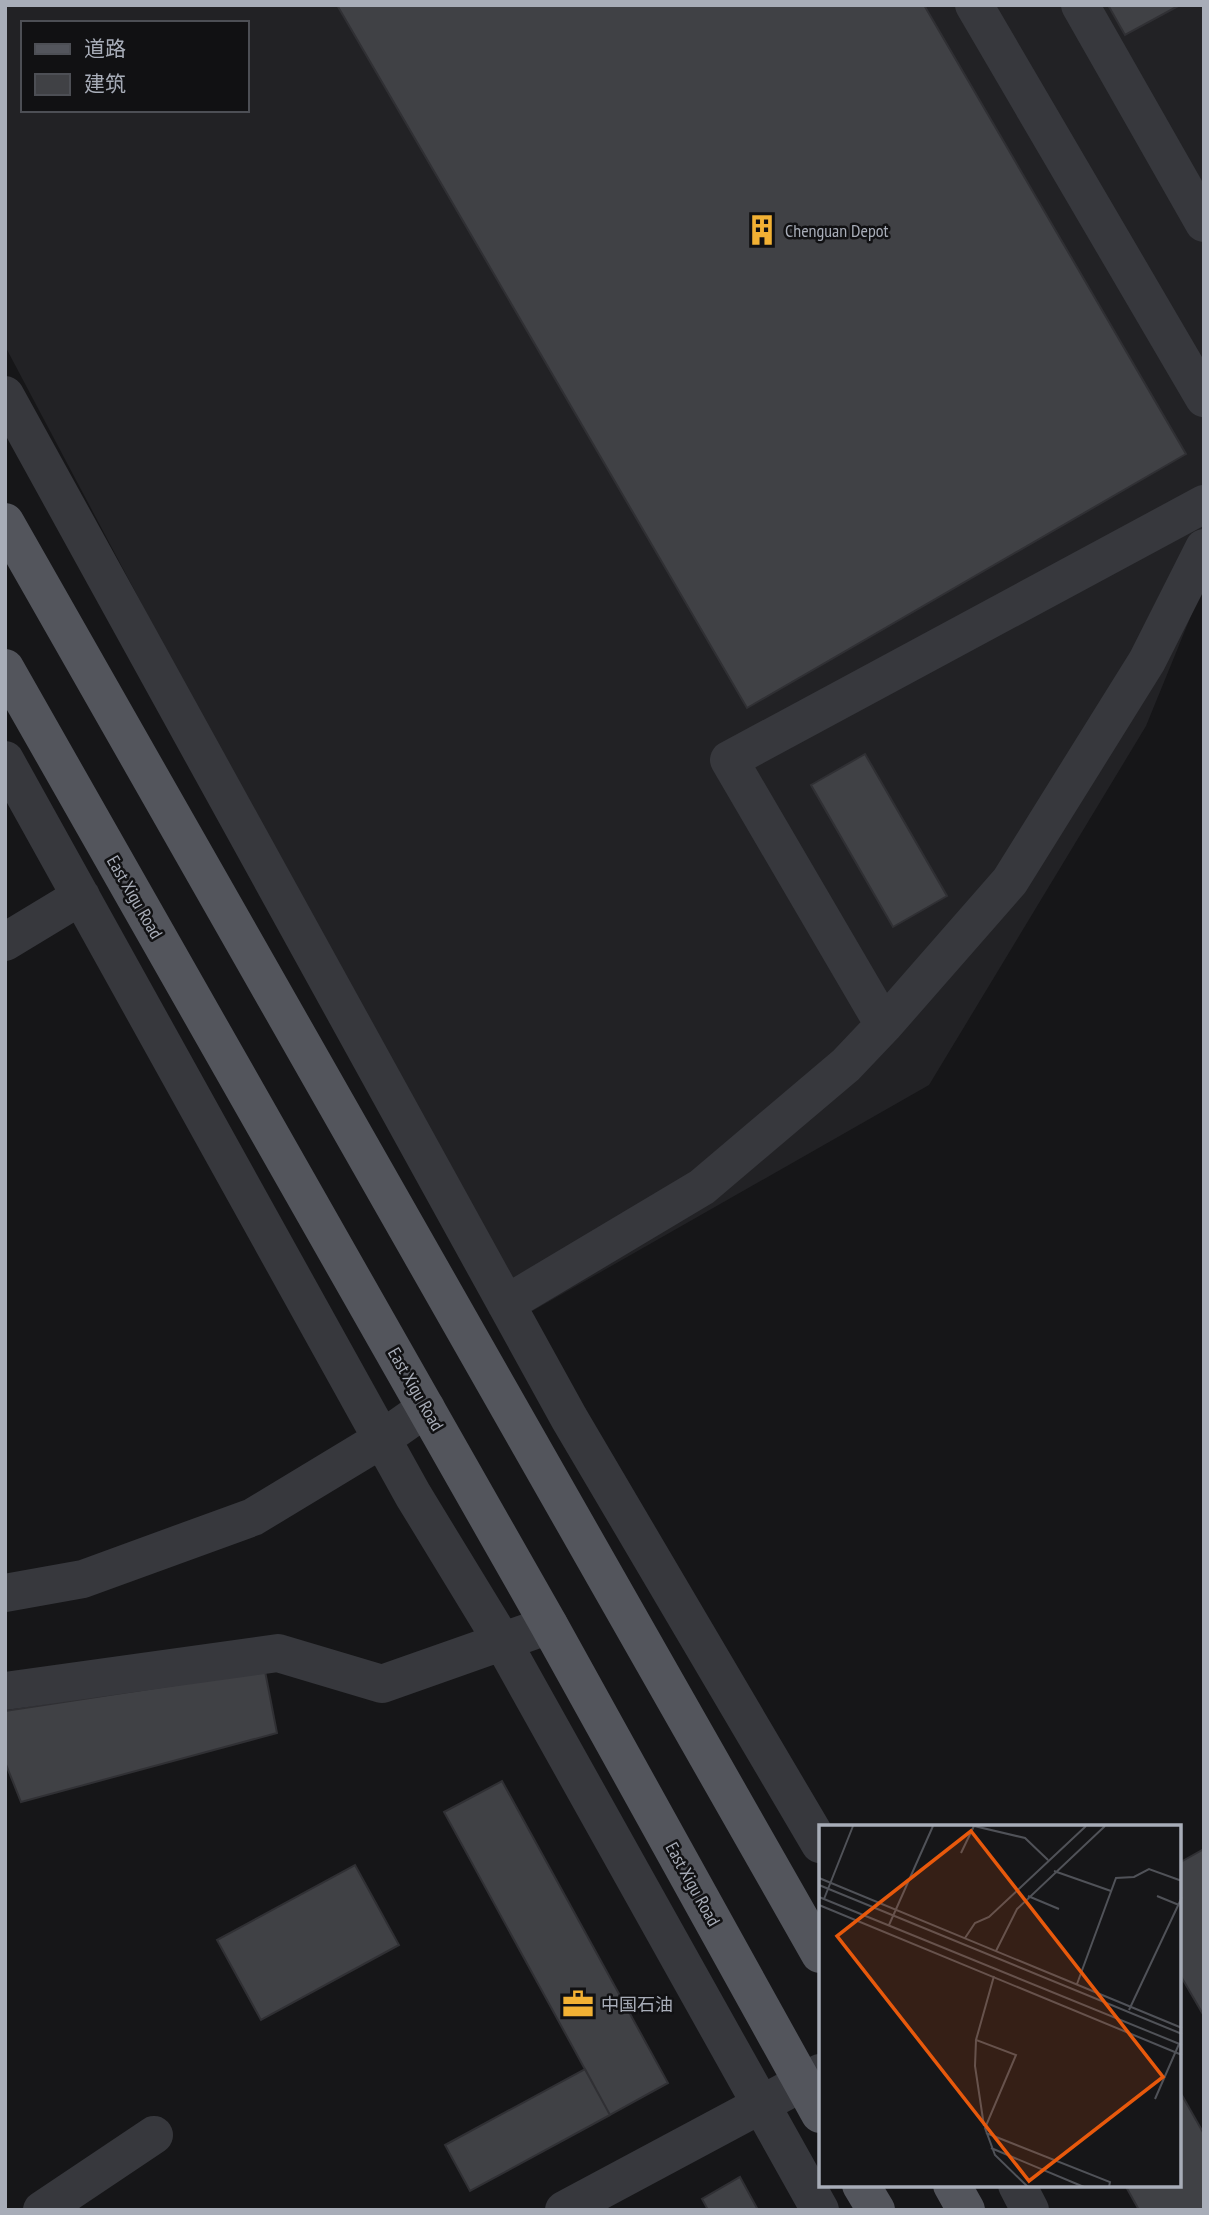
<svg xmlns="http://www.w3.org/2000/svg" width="1209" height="2215" viewBox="0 0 1209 2215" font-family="'PT Sans Narrow','Noto Sans SC',sans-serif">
  <rect width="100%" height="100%" fill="#161618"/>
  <path fill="#222225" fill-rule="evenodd" d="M5,5H1204V584L1146,726L929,1085L520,1318L5,346ZM23,23H247V110H23Z"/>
  <path fill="#404145" stroke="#303034" stroke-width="2" d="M337,5H924L1186,454L747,708Z
    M1108,5H1180L1125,35Z
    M865,754L947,896L893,927L811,785Z
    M265,1671L277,1733L21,1802L5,1762V1711Z
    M502,1781L668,2083L610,2115L444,1812Z
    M1204,1849V2016L1179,1973V1863Z
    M355,1865L399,1945L261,2020L217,1940Z
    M585,2069L610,2115L470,2191L445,2145Z
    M1179,2090L1204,2134V2210H1139L1125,2185H1179Z
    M740,2177L758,2210H708L702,2199Z"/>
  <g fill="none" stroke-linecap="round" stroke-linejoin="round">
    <path stroke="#37383d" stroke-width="38" d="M974,5L1204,398
      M1080,5L1204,223
      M5,395L569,1418L820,1844
      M5,760L413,1495L502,1641L820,2210
      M5,942L81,896
      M884,1025L1010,881L1147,661L1204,548
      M506,1304L702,1187L846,1065L884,1025L729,760L1204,504
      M5,1593L83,1579L253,1517L382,1439L426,1408
      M5,1691L278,1653L382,1684L549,1625
      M1017,2185L1030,2210
      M42,2210L154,2135
      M564,2210L820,2073"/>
    <path stroke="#53555c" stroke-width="38" d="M5,522L820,1954
      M5,668L549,1625L820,2114
      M861,2185L876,2210
      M952,2185L966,2210"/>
  </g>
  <defs>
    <symbol id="building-bare" viewBox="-9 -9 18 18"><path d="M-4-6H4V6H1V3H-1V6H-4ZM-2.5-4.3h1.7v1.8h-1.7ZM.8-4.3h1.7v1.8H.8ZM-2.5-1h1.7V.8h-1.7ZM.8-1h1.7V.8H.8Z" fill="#f2b134" stroke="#111113" stroke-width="2.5" paint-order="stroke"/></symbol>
    <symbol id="office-bare" viewBox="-9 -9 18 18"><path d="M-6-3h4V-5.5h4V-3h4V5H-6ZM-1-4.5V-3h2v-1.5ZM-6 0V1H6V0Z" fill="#f2b134" stroke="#111113" stroke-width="2.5" paint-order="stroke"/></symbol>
  </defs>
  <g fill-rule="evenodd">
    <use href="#building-bare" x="740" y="208" width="44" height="44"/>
    <use href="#office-bare" x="556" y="1982" width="44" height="44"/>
  </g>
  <g text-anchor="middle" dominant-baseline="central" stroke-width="5" stroke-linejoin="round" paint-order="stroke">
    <g font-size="18" fill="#a8adb8" stroke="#111113" text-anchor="start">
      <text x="785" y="230">Chenguan Depot</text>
      <text x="601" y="2004">中国石油</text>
    </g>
    <g font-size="18" fill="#a8adb8" stroke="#111113">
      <text transform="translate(135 897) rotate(60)">East Xigu Road</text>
      <text transform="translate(416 1389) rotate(60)">East Xigu Road</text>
      <text transform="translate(693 1884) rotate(61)">East Xigu Road</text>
    </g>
  </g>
  <g transform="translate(819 1825)">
    <rect width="362" height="362" fill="#161618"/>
    <path fill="none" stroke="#505258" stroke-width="2" d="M142,28L155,1L206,13L229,35M235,46L292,66M0,53L363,203M0,60L363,209M209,71L240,84M338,71L360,80M0,72L363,220M5,74L34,1M0,80L363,230M70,100L114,1M146,113L156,98L170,92L267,1M177,126L198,84L286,1M175,151L157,215L197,230L166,303L176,330L209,362M258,159L297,53L315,52L330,44L363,56M310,185L363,72M157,215L156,241L165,301M336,274L360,219M167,308L291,357L290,362M172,323L265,362"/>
    <path fill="#e8590c" fill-opacity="0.15" stroke="#e8590c" stroke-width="3.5" d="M152,6L344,252L210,356L18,111Z"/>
    <rect width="362" height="362" fill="none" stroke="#a8adb8" stroke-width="3.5"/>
  </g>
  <rect width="1209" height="2215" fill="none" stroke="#a8adb8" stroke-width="14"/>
  <rect x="21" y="21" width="228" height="91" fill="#111113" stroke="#4d4f55" stroke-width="2"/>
  <rect x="35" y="44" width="35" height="10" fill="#53555c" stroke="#4d4f55" stroke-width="2"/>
  <text x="84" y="56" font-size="21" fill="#a8adb8">道路</text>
  <rect x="35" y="74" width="35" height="21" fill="#404145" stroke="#4d4f55" stroke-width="2"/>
  <text x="84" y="91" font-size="21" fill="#a8adb8">建筑</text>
</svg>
